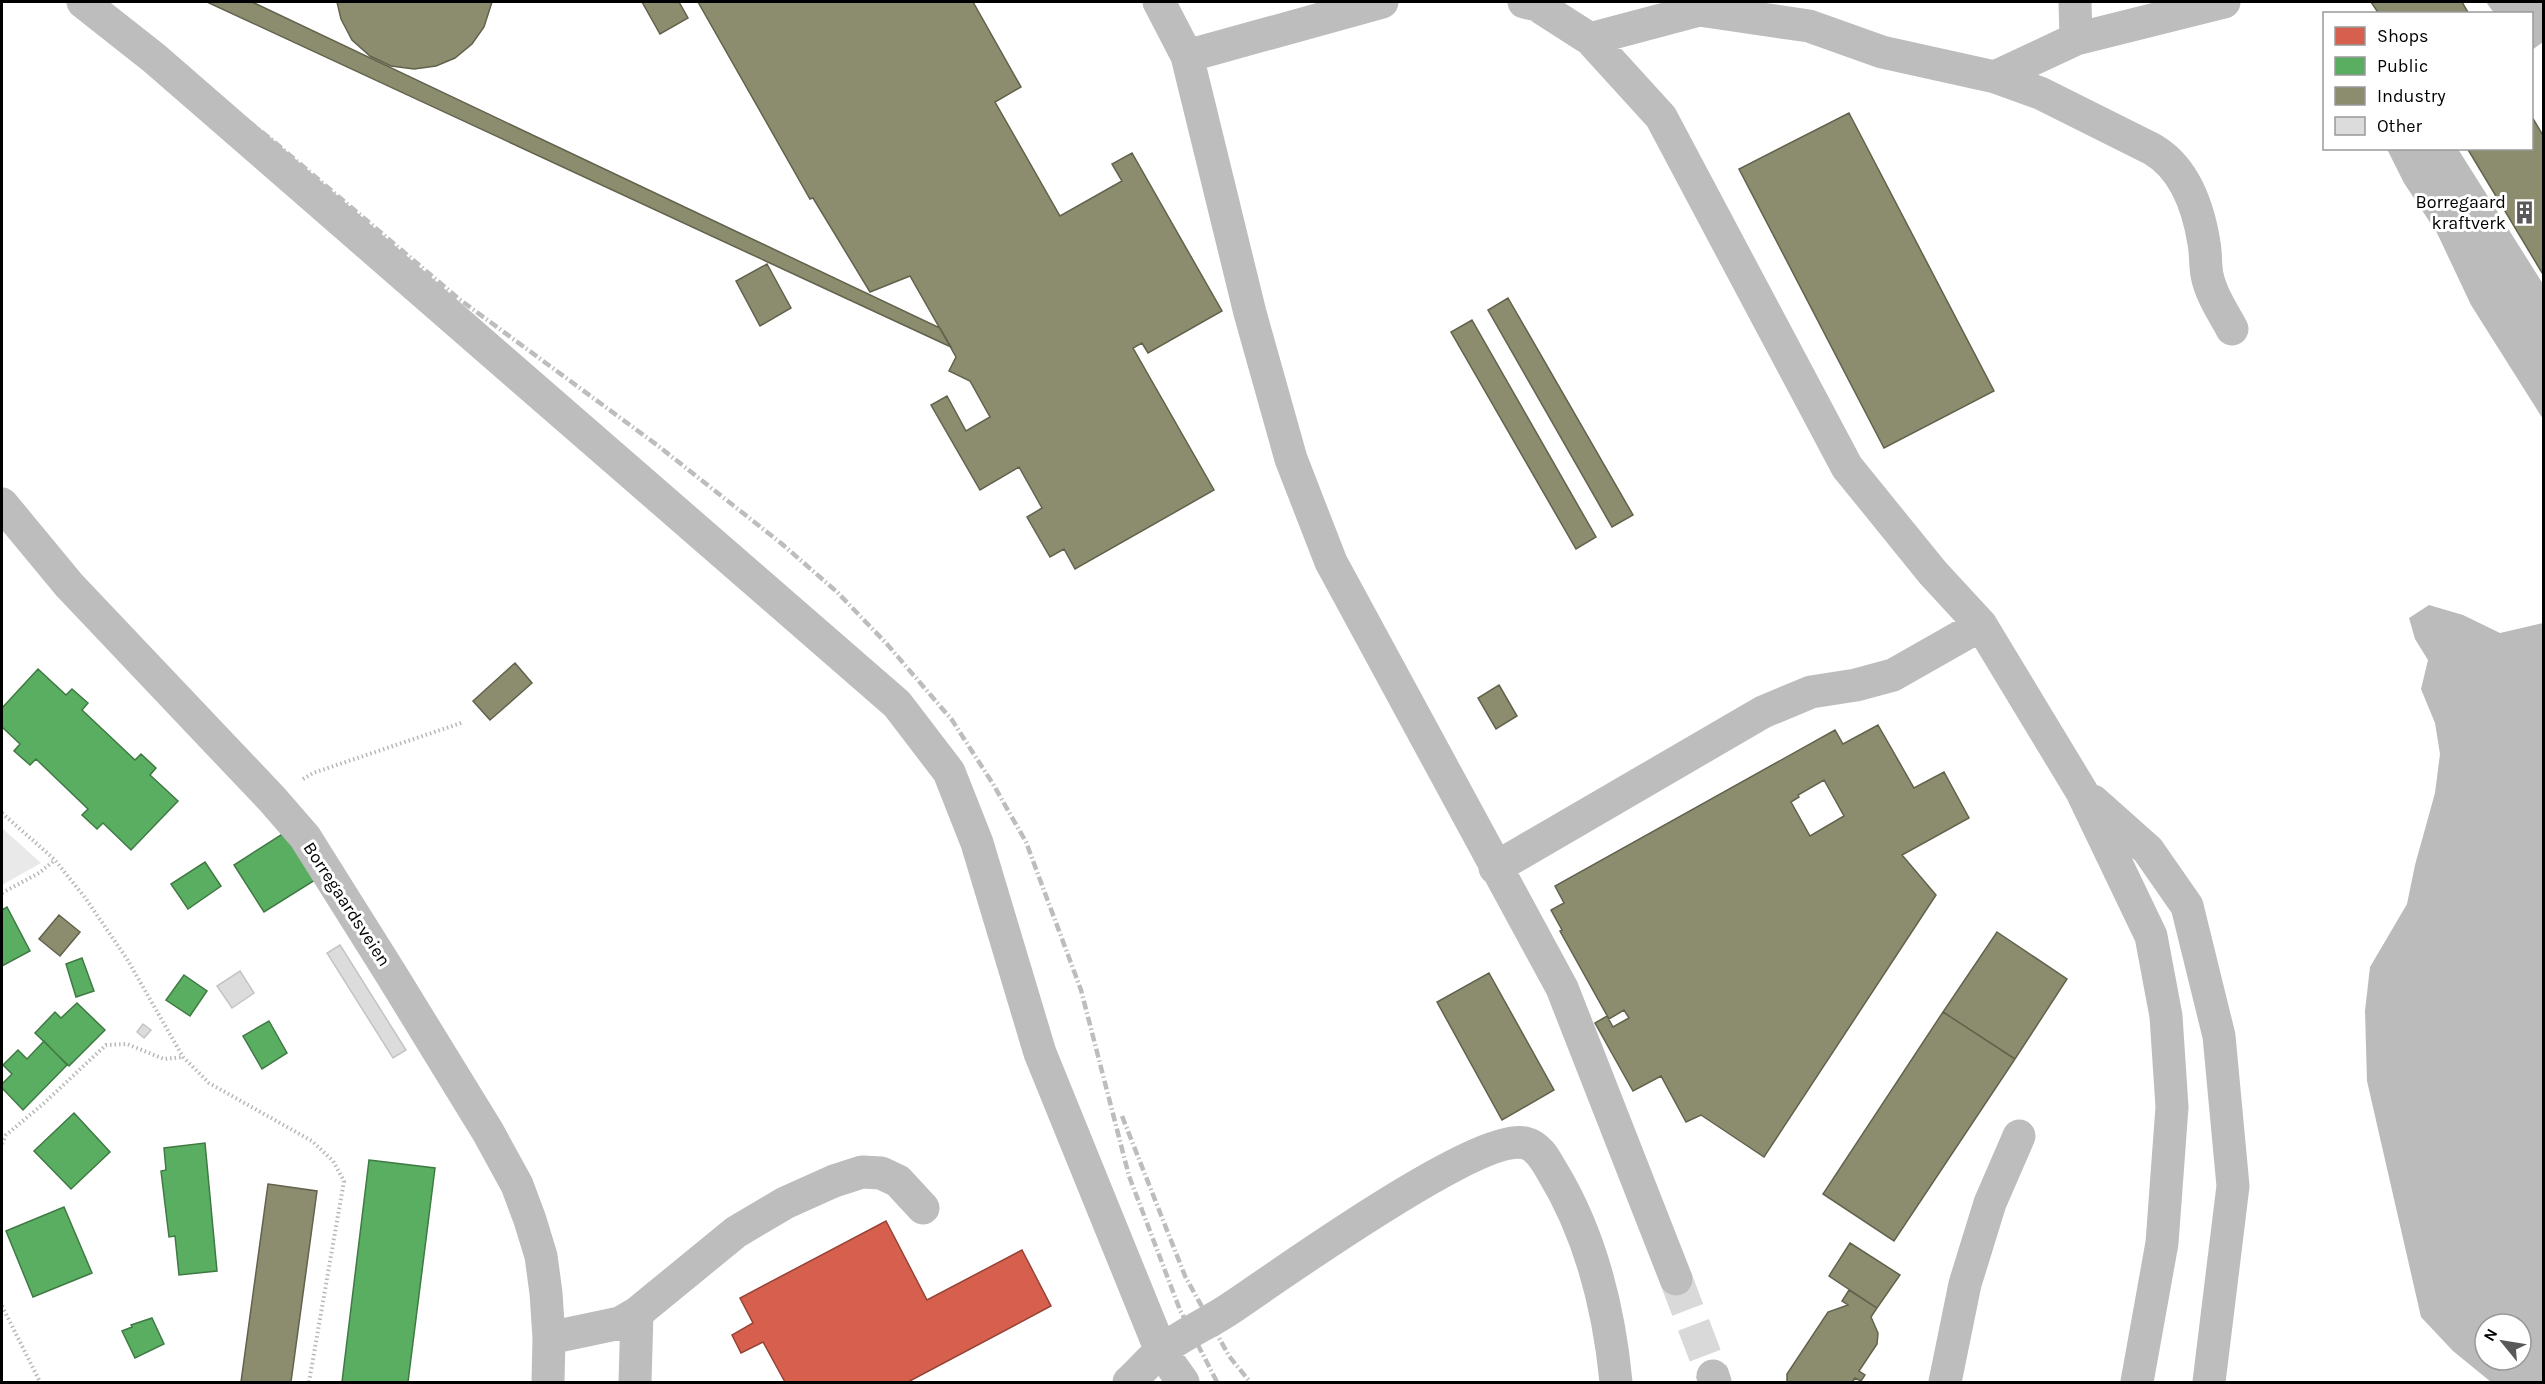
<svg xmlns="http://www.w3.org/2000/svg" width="2545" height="1384" viewBox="0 0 2545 1384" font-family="Karla,sans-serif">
  <rect width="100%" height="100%" fill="#fff"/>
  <path fill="#e9e9e9" d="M2,828L41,863L2,885Z"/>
  <path fill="#bbb" fill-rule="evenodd" d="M2486,2H2543V42L2532,50V14L2494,13Z
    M2387,149H2458L2543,284V419L2471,305L2437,233L2404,183Z
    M2429,605L2463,615L2500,633L2543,623V1382H2491L2453,1351L2421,1317L2367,1081L2365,1011L2370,967L2407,904L2415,865L2435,793L2440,754L2435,723L2421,689L2428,660L2415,639L2409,618ZM2485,1324H2521V1360H2485Z"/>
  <path fill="#d6604d" stroke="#964336" stroke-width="1.5" d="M886,1221L927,1300L1022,1250L1051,1306L908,1382H785L763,1342L741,1353L732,1335L753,1323L740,1298Z"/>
  <path fill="#5aae61" stroke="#3f7a44" stroke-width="1.5" d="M38,669L66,695L72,689L88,703L82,710L135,760L141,754L156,768L150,775L178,801L131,850L103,823L97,829L82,815L88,809L36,759L30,765L14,751L20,744L2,727V708Z
    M284,833L315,880L264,912L234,865Z
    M205,862L221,886L188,909L171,884Z
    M7,907L30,951L2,966V910Z
    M82,958L94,991L76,997L66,964Z
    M184,975L207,991L190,1016L166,1000Z
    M77,1003L105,1030L69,1066L35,1033L55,1012L61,1018Z
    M269,1021L287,1053L262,1069L243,1036Z
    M44,1041L67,1065L23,1110L2,1088V1084L12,1074L3,1065L18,1050L27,1059Z
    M74,1113L110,1152L71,1189L34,1151Z
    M205,1143L217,1271L179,1275L175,1236L169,1237L161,1171L166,1170L164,1148Z
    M369,1160L435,1168L408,1382H342Z
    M64,1207L92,1273L33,1297L6,1231Z
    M152,1318L164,1344L135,1358L122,1331L132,1327L131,1325Z"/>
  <path fill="#8c8c6e" stroke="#62624d" stroke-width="1.5" fill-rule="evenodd" d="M207,2H252L940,328L951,347Z
    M337,2H492L484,27L472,44L455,58L436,66L414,69L391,66L370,56L352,40L341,19Z
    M642,2H679L688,18L660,34Z
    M698,2H973L1021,87L995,102L1060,216L1122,181L1112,164L1132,153L1222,311L1148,353L1142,343L1133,348L1214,490L1075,569L1064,549L1050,557L1027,517L1042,508L1019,467L980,490L931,405L947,396L966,431L990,417L970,381L949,371L956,357L910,276L870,292L813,198L810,199Z
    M2371,2H2462L2469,14H2379Z
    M1849,113L1994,391L1884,448L1739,169Z
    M2532,117L2544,137V276L2467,148H2532Z
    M767,264L791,308L760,326L736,281Z
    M1508,298L1633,515L1612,527L1488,310Z
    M1472,320L1596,537L1576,549L1451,332Z
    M515,663L532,683L490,720L473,701Z
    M1499,685L1517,716L1496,729L1478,698Z
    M1878,725L1914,788L1944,772L1969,818L1902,855L1936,895L1764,1157L1701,1115L1686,1122L1661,1076L1633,1091L1595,1023L1607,1016L1613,1027L1629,1018L1624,1010L1609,1019L1560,931L1562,930L1551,910L1564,903L1555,886L1835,730L1843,744ZM1824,780L1844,816L1810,836L1791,802L1799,797L1798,795Z
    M59,915L80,932L60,956L39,939Z
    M1997,932L2067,979L2015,1059L1943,1012Z
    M1489,973L1554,1090L1502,1120L1437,1002Z
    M1943,1012L2015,1059L1894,1241L1823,1194Z
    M268,1184L317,1191L291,1382H241Z
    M1850,1243L1900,1275L1877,1308L1829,1276Z
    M1849,1290L1877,1308L1871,1317L1878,1333L1877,1344L1859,1371L1865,1375L1861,1381L1855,1378L1852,1382H1787V1374L1828,1312L1848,1305L1842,1301Z"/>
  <path fill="#dcdcdc" stroke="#c4c4c4" stroke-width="1.5" d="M340,945L406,1050L393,1058L327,953Z
    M240,971L254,993L232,1008L217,986Z
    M143,1024L151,1030L144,1038L137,1032Z"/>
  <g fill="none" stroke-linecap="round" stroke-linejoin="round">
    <path stroke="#d9d9d9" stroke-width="33" stroke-dasharray="33 16" stroke-linecap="butt" d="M1676,1279L1713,1376"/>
    <path stroke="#b8b8b8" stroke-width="4" stroke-dasharray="1.5 3" stroke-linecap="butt" d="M303,779L313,773L464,722
      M2,813L55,860L86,899L127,959L183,1057L209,1083L312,1141L333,1161L344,1181L309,1382
      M2,893L39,873L55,860
      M2,1144L6,1135L43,1104L106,1045L127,1044L164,1059L183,1057
      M2,1306L40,1382"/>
    <path stroke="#bdbdbd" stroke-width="33" d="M83,2L154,58L897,704L949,772L977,843L1040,1053L1161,1351L1183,1382
      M1159,2L1187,56L1250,313L1291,459L1331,562L1562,988L1676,1279
      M1524,2L1537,5L1590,39L1661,117L1847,467L1933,573L1981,625L2082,792L2151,936L2166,1016L2172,1107L2162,1243L2137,1382
      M2075,2L2076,39
      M1590,39L1699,10L1809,26L1882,52L1995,77L2040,93L2152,149C2185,168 2198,206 2204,243C2206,253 2205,264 2207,275C2211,295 2223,312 2232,329
      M1187,56L1382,2
      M1995,77L2076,39L2224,2
      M2,504L69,585L272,799L305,837L391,974L488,1132L517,1185L530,1220L541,1256L546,1293L549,1338L548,1382
      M2093,801L2148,850L2187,906L2219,1036L2233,1186L2209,1382
      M1495,868L1763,712L1811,692L1856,685L1893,675L1981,625
      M549,1338L620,1323L637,1313L736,1232L785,1203L834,1181L862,1172L881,1173L898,1181L923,1208
      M1713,1376L1715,1382
      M635,1382L637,1313
      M1129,1382C1140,1372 1150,1360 1161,1351C1183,1334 1209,1323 1231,1308C1279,1276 1478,1132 1525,1143C1539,1146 1546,1161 1552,1171C1591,1235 1609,1309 1616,1382
      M1945,1382L1965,1284L1990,1203L2019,1136"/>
    <path stroke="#bdbdbd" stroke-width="4.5" stroke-dasharray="9 3 1.5 3" stroke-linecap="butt" d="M91,2L160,52L272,140L459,299L657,445L782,544L837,592L886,643L952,720L993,784L1026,842L1081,990L1129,1176L1180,1310L1217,1382
      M1122,1116L1185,1276L1229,1356L1250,1382"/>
  </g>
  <defs>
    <symbol id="building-bare" viewBox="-9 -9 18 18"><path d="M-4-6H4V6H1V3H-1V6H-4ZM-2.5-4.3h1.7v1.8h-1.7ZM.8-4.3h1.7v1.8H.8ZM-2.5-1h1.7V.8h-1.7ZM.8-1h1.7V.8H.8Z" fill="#595959" stroke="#fff" stroke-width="2.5" paint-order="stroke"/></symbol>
  </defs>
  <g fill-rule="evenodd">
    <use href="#building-bare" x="2508" y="196" width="33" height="33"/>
  </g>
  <g text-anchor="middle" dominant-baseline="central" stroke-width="6" stroke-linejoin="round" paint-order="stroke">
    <g font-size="18" fill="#000" stroke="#fff" text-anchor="end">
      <text x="2506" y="202">Borregaard<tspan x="2506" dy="21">kraftverk</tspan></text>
    </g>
    <g font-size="18" fill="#000" stroke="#fff">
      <text transform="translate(347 904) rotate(57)">Borregaardsveien</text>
    </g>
  </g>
  <rect width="2545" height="1384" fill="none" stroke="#000000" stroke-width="6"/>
  <rect x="2323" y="12" width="210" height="138" fill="#ffffff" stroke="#999999" stroke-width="1.5"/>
  <rect x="2335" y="27" width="30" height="18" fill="#d6604d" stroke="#999999" stroke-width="1.5"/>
  <text x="2377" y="42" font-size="18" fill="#000000">Shops</text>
  <rect x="2335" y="57" width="30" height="18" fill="#5aae61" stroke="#999999" stroke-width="1.5"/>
  <text x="2377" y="72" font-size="18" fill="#000000">Public</text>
  <rect x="2335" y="87" width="30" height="18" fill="#8c8c6e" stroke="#999999" stroke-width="1.5"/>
  <text x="2377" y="102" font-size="18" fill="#000000">Industry</text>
  <rect x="2335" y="117" width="30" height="18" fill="#dcdcdc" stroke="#999999" stroke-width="1.5"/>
  <text x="2377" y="132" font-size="18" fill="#000000">Other</text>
  <g transform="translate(2503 1342) rotate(300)"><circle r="28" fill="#ffffff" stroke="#999999" stroke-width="1.5"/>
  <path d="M0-4.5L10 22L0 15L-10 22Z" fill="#595959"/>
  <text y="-9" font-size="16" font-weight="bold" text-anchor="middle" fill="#000000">N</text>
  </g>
</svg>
